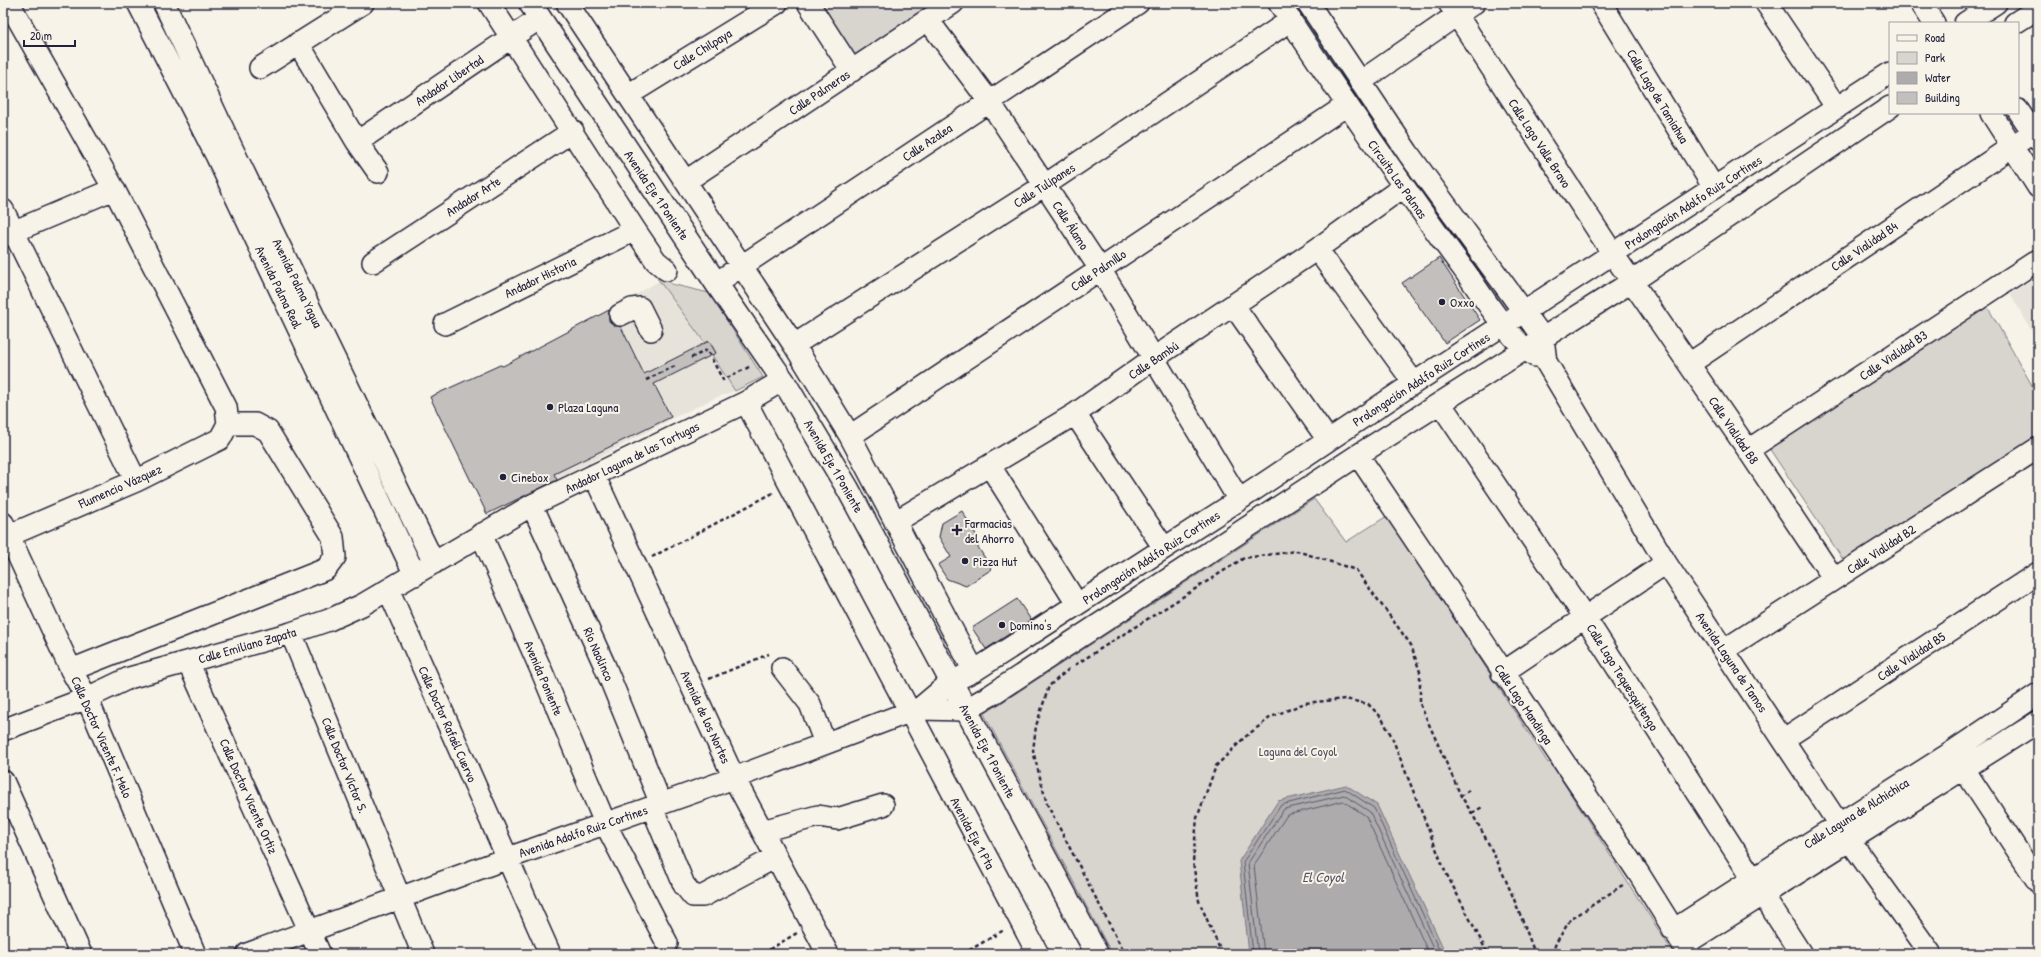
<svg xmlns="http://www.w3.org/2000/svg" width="2041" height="957" viewBox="0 0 2041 957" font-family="'Patrick Hand',sans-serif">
  <rect width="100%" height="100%" fill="#f7f3e8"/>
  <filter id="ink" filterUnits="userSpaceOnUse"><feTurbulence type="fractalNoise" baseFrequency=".025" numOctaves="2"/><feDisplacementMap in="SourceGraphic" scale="8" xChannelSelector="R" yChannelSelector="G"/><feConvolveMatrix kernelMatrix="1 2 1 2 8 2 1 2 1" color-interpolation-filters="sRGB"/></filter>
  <g filter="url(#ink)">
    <path fill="#e7e3db" d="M665,275L671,284L709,293L763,377L735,391L715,398L673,418L557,480L487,514L430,397L500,365L503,366L613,308L659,281L657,278Z
      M2038,276V342L2010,293Z"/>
    <path fill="#d8d5cf" stroke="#7d7c85" d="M816,3H934L852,59Z
      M665,275L671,284L709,293L763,377L735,391L712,355L716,353L709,341L705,343L657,278Z
      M1986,304L2038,396V436L1844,561L1769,448Z
      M1314,499L1346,542L1387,516L1548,763L1550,762L1674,954H1112L984,714Z"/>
    <path fill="#aeabad" stroke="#76747f" d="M1346,785L1377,805L1446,954H1249L1239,861L1278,801Z"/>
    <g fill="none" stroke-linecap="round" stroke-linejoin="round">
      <path stroke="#5a5969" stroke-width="1" d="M1253,954L1243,862L1281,805L1345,789L1374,808L1441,954
        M1258,954L1248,863L1284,809L1344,795L1370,812L1436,954
        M1264,954L1254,865L1287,815L1343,801L1366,816L1429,954"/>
    </g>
    <path fill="#c2bfbd" stroke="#22223b" d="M1439,258L1480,320L1445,343L1402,283Z
      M609,310V321L614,325L621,327L644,374L709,341L716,353L654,384L671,417L554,474L557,480L487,514L430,397L500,365L503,366Z
      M962,511L978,538L974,541L992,569L966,586L947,579L938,565L951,557L939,537L942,523Z
      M1017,599L1031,620L986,649L972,628Z"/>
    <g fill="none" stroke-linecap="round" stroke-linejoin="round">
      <defs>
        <path id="minor" d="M138,3L217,157L415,575
          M164,3L232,148L434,563
          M489,3L635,230L656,261L667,270
          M567,3L794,345L850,436L974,671
          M808,3L852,71
          M1279,3C1339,94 1400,183 1464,270C1483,296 1509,340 1535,356
          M1308,3L1408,153L1543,338L1546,362L1666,563L1850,841L1931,954
          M1449,3L1613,254L1748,450L1834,579
          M1601,3L1714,188
          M1766,3L1837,108
          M1921,3L1934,23
          M928,20L989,101L1100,269L1239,500
          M1965,23L1996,3
          M2015,23L2038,8
          M298,43L357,142L378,172
          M260,68L363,3
          M1360,82L1474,3
          M628,95L777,3
          M2018,110L2038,140
          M1991,113L2038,187
          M357,142L540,18
          M686,181L953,3
          M3,210L136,481
          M3,236L114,189
          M1317,249L1414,383
          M373,262L573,131
          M716,283L1138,3
          M1234,306L1328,440
          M620,315L632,309L640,308L651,330
          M445,324L635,230
          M794,345L1045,185L1291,20
          M1689,364L2038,129
          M746,402L1038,954
          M1440,403L1584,616L1801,954
          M1075,414L1164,548
          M850,436L1347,105
          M1748,450L2038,260
          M1358,455L1639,874L1689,954
          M990,466L1077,604
          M594,475L734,778L828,954
          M532,505L604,664L661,804
          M895,522L1075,414L1154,358L1317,249L1403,187
          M3,523L71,670L87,698L195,954
          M481,534L542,672L605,823L667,943
          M3,538L136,481L220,439L228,424L226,407L114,189L9,3
          M389,591L550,954
          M291,633L423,954
          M1724,650L2038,448
          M188,662L320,954
          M782,668L810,704L825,743
          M71,670L326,569L335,557L333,537L268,431L255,424H228
          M1502,673L1666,563
          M919,709L951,682L974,671L1239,500L1414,383L1890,73
          M3,730L87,698L129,678L291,633L329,620L362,605L532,505L746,402L783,380
          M1784,739L2038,573
          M1956,757L2038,882
          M3,781L81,954
          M652,807L684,885L693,896H703L776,857
          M762,831L818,816L837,819L883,805
          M1673,930L1952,752L2038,694
          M1683,945L2038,722
          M247,954L508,858L734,778L909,712L919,709L965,710L991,695L1358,455L1633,281L1890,107"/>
        <path id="major" d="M530,3L716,283L783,380L848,489L1097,954"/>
      </defs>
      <use href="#minor" stroke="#22223b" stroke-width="24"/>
      <use href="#major" stroke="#22223b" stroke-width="25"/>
      <path stroke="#22223b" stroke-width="2.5" stroke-dasharray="4 3" stroke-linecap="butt" d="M691,358L707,350L723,380L751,366
        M646,380L675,366
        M652,557L773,493
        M1075,665L1244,558L1297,551L1356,570L1411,645L1420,672V704L1461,796
        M1069,669L1049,686L1036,726L1033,751L1047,804L1125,954
        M709,679L769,654
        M1469,790L1461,796C1493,845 1515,899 1535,954
        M1472,813L1484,806
        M765,954V952L797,933
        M963,954L1004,930
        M1222,954L1199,901L1193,862L1197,818L1216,766L1245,737L1271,717L1305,703L1345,699L1368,704L1381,717L1391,735L1445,871L1488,954
        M1552,954L1556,943L1570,920L1624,884"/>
      <use href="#minor" stroke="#f7f3e8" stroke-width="21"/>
      <use href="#major" stroke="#f7f3e8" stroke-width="22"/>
    </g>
  </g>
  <g fill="#22223b" stroke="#f7f3e8" stroke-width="1.5">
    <circle cx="1442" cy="302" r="4"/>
    <circle cx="550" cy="407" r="4"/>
    <circle cx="503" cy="477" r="4"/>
    <path d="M955 524h4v4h4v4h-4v4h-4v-4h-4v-4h4z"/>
    <circle cx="965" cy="561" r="4"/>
    <circle cx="1002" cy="625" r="4"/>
  </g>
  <g text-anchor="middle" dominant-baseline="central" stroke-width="4" stroke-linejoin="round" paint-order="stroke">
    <g font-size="13" fill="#22223b" stroke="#f7f3e8">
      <text transform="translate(702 49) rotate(-32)">Calle Chilpaya</text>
      <text transform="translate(449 80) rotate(-34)">Andador Libertad</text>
      <text transform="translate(819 92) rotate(-34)">Calle Palmeras</text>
      <text transform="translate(1658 96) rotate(59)">Calle Lago de Tamiahua</text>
      <text transform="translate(927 142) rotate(-34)">Calle Azalea</text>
      <text transform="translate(1540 143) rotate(57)">Calle Lago Valle Bravo</text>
      <text transform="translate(1398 179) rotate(55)">Circuito Las Palmas</text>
      <text transform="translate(1044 185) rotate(-33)">Calle Tulipanes</text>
      <text transform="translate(657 195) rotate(56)">Avenida Eje 1 Poniente</text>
      <text transform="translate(473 196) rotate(-33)">Andador Arte</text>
      <text transform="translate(1693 202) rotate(-33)">Prolongación Adolfo Ruiz Cortines</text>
      <text transform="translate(1071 225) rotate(57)">Calle Álamo</text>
      <text transform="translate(1864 246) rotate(-34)">Calle Vialidad B4</text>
      <text transform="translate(1098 270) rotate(-34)">Calle Palmillo</text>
      <text transform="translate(540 277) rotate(-26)">Andador Historia</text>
      <text transform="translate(298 283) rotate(64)">Avenida Palma Yagua</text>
      <text transform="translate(279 287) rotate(64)">Avenida Palma Real</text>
      <text transform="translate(1893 355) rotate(-34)">Calle Vialidad B3</text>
      <text transform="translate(1153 360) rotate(-34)">Calle Bambú</text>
      <text transform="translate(1421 379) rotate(-33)">Prolongación Adolfo Ruiz Cortines</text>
      <text transform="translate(1734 430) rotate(56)">Calle Vialidad B8</text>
      <text transform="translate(632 457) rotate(-26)">Andador Laguna de las Tortugas</text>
      <text transform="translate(834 466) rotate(60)">Avenida Eje 1 Poniente</text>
      <text transform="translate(120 486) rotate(-24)">Flumencio Vázquez</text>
      <text transform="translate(1881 549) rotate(-33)">Calle Vialidad B2</text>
      <text transform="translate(1151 557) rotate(-33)">Prolongación Adolfo Ruiz Cortines</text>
      <text transform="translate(247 645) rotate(-16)">Calle Emiliano Zapata</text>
      <text transform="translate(599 654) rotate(66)">Río Naolinco</text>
      <text transform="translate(1911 656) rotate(-33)">Calle Vialidad B5</text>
      <text transform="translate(1732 662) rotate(56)">Avenida Laguna de Tamos</text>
      <text transform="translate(1623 677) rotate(58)">Calle Lago Tequesquitengo</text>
      <text transform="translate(544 678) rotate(67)">Avenida Poniente</text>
      <text transform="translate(1524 704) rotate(56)">Calle Lago Mandinga</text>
      <text transform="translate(706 717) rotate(65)">Avenida de los Nortes</text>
      <text transform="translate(448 724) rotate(66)">Calle Doctor Rafaél Cuervo</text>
      <text transform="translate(102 737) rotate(66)">Calle Doctor Vicente F. Melo</text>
      <text transform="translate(988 751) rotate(62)">Avenida Eje 1 Poniente</text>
      <text transform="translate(345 765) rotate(68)">Calle Doctor Víctor S.</text>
      <text transform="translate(249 796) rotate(66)">Calle Doctor Vicente Ortiz</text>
      <text transform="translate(1856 813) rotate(-32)">Calle Laguna de Alchichica</text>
      <text transform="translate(583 831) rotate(-19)">Avenida Adolfo Ruiz Cortines</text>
      <text transform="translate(973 833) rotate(62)">Avenida Eje 1 Pta</text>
    </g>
    <g font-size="13" fill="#22223b" stroke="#f7f3e8" text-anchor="start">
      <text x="1450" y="302">Oxxo</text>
      <text x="558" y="407">Plaza Laguna</text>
      <text x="511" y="477">Cinebox</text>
      <text x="965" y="523">Farmacias<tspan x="965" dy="15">del Ahorro</tspan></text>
      <text x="973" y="561">Pizza Hut</text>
      <text x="1010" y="625">Domino's</text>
    </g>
    <g font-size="13" fill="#504f60" stroke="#f7f3e8">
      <text x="1298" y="751">Laguna del Coyol</text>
    </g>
    <g font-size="14" font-style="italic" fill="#535263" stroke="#f7f3e8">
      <text x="1323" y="876">El Coyol</text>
    </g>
  </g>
  <rect width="2041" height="957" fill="none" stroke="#f7f3e8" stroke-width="16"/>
  <rect x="8" y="8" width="2025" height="941" fill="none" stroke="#22223b" stroke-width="1.5" filter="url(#ink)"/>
  <rect x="1889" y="22" width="130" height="92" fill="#f7f3e8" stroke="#a29fa3"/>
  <rect x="1897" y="35" width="20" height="6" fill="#f7f3e8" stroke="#a29fa3"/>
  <text x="1925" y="42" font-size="12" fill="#22223b">Road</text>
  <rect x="1897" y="52" width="20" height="12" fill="#d8d5cf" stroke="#a29fa3"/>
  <text x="1925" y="62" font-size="12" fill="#22223b">Park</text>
  <rect x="1897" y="72" width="20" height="12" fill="#aeabad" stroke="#a29fa3"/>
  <text x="1925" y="82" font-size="12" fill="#22223b">Water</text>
  <rect x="1897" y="92" width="20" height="12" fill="#c2bfbd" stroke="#a29fa3"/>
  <text x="1925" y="102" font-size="12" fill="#22223b">Building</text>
  <path d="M24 40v6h51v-6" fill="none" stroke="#22223b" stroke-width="2"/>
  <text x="30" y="40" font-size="12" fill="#22223b" stroke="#f7f3e8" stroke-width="3" paint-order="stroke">20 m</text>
</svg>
